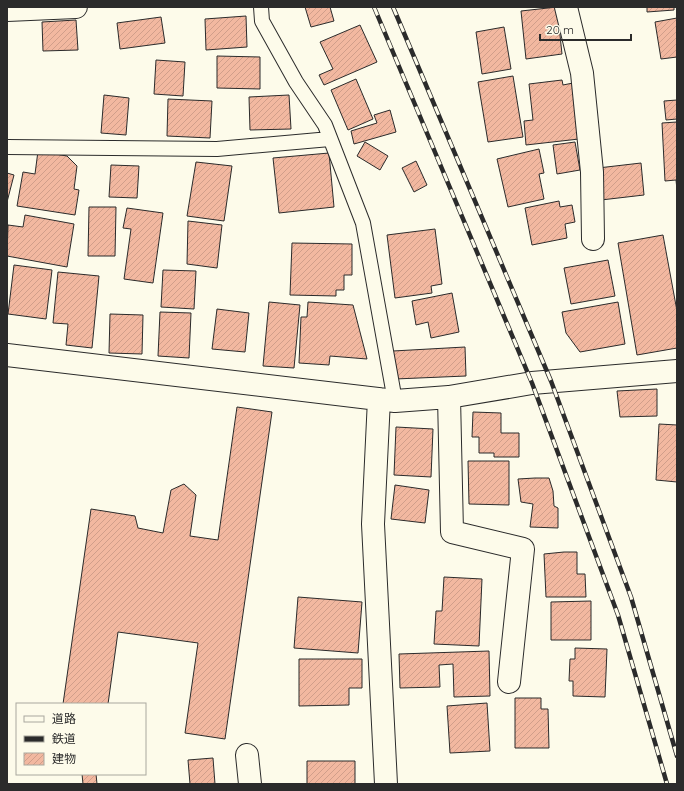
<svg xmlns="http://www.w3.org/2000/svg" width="684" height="791" viewBox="0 0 684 791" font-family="Quicksand,'Noto Sans JP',sans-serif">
  <defs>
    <pattern id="building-hatch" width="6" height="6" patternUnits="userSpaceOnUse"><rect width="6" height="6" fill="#f2b8a0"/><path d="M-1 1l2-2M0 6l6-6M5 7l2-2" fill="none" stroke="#d09e8a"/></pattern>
  </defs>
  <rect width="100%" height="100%" fill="#fdfbea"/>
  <path fill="url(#building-hatch)" stroke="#2b2b2b" d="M305,7H330L334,21L311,27Z
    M557,7L562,54L526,59L521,11Z
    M647,7H674V10L647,12Z
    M246,16L247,47L206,50L205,19Z
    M161,17L165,43L120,49L117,23Z
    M677,18V57L661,59L655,22Z
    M76,20L78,50L43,51L42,22Z
    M360,25L377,62L324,85L319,75L333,69L320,42Z
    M504,27L511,69L482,74L476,32Z
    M217,56L260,57V89L217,88Z
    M156,60L185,62L183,96L154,94Z
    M513,76L523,137L488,142L478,82Z
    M356,79L373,119L348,130L331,90Z
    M562,80L563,85L573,83L579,139L526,145L524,121L533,120L529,84Z
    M104,95L129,98L126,135L101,133Z
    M289,95L291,129L250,130L249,97Z
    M168,99L212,101L210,138L167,136Z
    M677,100V119L666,120L664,101Z
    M390,110L396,132L354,144L351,131L377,123L374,115Z
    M677,122V190L676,180L665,181L662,123Z
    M365,142L388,156L380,170L357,156Z
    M575,142L580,170L557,174L553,145Z
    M539,149L544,173L539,174L544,199L508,207L497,159Z
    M38,151L67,156L77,166L74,189L79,190L75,215L17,206L23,172L35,174Z
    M329,153L334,207L279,213L273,158Z
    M416,161L427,185L414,192L402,168Z
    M196,162L232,166L224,221L187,216Z
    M641,163L644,195L601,200L598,168Z
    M111,165L139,166L137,198L109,197Z
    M7,173L14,175L7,202Z
    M559,201L560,207L572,205L575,222L565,224L567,238L532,245L525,208Z
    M89,207H116L115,256H88Z
    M127,208L163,213L153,283L124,279L131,229L123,228Z
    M25,215L74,224L67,267L7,256L8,225L23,227Z
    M188,221L222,225L217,268L187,264Z
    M435,229L442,284L431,286L432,293L395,298L387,235Z
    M663,235L677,311V348L637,355L618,243Z
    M292,243L352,244V275H344V290H336V296L290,295Z
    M608,260L615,296L571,304L564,268Z
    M14,265L52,270L46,319L8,314Z
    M163,270L196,271L194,309L161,307Z
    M58,272L99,276L92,348L66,345L68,324L53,323Z
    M452,293L459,332L431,338L428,322L416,325L412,301Z
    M269,302L300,305L294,368L263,366Z
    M308,302L353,305L367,359L330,356L329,365L299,363L301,317H307Z
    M618,302L625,344L580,352L566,333L562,312Z
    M217,309L249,313L245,352L212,349Z
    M160,312L191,313L189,358L158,356Z
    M110,314L143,315L142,354L109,353Z
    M465,347L466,376L395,379L393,351Z
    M657,389V416L620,417L617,391Z
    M237,407L272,412L225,739L185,733L198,643L118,632L108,704H63L91,509L135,516L138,528L163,533L171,490L184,484L196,495L190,536L218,540Z
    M473,412L501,413V433H519V457H494V453H479V437H472Z
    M659,424L677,425V482L656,480Z
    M396,427L433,429L431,477L394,475Z
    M468,461H509V505L469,504Z
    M535,478H549L553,491L554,506L558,508V528L530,527L533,504L521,502L518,479Z
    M395,485L429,490L425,523L391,519Z
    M564,552H577V574H585L586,597H546L544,554Z
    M444,577L482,579L479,646L434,644L436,611H442Z
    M298,597L362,602L358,653L294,648Z
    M591,601V640H551V602Z
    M575,648L607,649L605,697L573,696V681H569L570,659H575Z
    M489,651L490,696L454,697L453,664L439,665L440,687L400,688L399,654Z
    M299,659H362V688H349V705L299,706Z
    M515,698H541V709H548L549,748H515Z
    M487,703L490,751L450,753L447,706Z
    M213,758L215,784H190L188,760Z
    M307,761H355V784H307Z
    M82,774H96L97,784H83Z"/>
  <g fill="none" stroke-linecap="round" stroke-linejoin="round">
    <defs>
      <path id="lane" d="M261,7L262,21L296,82L325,125L363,223L395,401
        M7,147L217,149L330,139"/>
      <path id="street" d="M566,7L582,73L592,172L593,239
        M7,10L76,7
        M7,355L395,401L449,397L532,383L677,371
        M449,397L452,532L523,549L509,682
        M379,399L373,524L386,784
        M247,755L250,784"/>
    </defs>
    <use href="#lane" stroke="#2b2b2b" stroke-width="16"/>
    <use href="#street" stroke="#2b2b2b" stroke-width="24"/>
    <use href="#lane" stroke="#fdfbea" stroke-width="14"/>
    <use href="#street" stroke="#fdfbea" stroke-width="22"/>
    <defs>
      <path id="rail" d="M374,7L532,383L618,615L667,784
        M393,7L551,381L631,597L677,756"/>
    </defs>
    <use href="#rail" stroke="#2b2b2b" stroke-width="4.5"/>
    <use href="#rail" stroke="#fdfbea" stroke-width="3" stroke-dasharray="9" stroke-linecap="butt"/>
  </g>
  <rect width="684" height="791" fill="none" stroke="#2b2b2b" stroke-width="16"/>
  <rect x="16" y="703" width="130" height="72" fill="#fdfbea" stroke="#a9a89e"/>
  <rect x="24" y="716" width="20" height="6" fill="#fdfbea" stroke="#a9a89e"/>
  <text x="52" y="723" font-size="12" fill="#2b2b2b">道路</text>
  <rect x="24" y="736" width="20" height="6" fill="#2b2b2b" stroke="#a9a89e"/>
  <text x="52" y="743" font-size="12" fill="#2b2b2b">鉄道</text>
  <rect x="24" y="753" width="20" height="12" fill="url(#building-hatch)" stroke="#a9a89e"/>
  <text x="52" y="763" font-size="12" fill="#2b2b2b">建物</text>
  <path d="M540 34v6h91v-6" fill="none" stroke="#2b2b2b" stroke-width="2"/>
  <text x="546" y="34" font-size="12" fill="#2b2b2b" stroke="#fdfbea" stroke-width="3" paint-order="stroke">20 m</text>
</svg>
